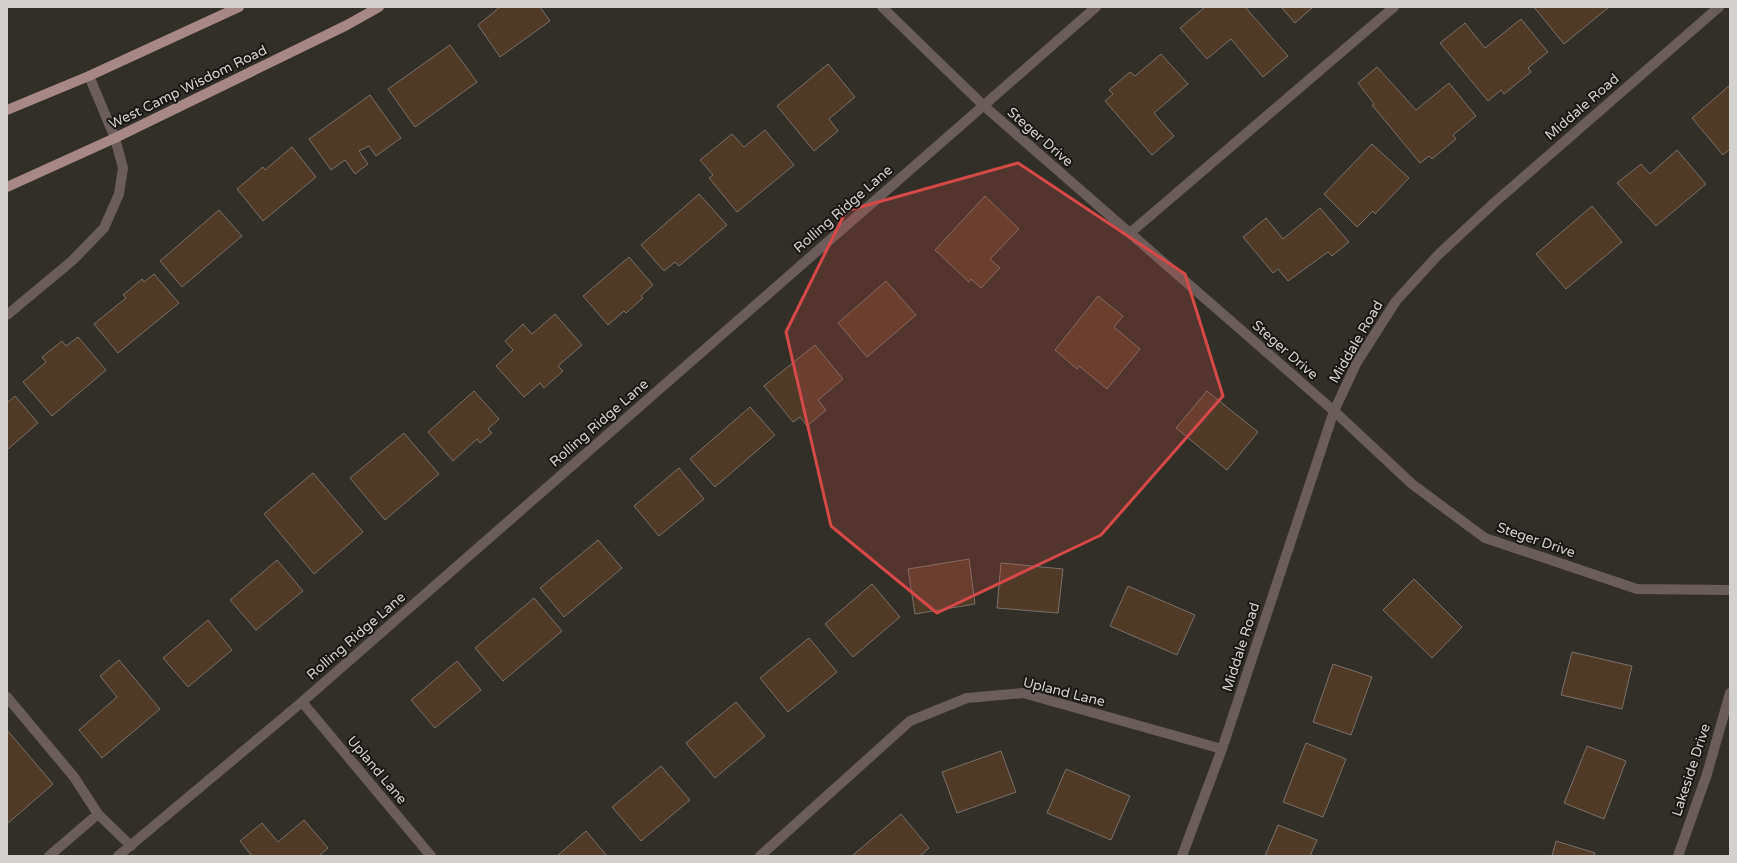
<svg xmlns="http://www.w3.org/2000/svg" width="1737" height="863" viewBox="0 0 1737 863" font-family="'Varela Round',sans-serif">
  <rect width="100%" height="100%" fill="#322f28"/>
  <path fill="#503b29" stroke="#79716b" d="M500,7H540L550,21L500,57L478,25Z
    M1205,7H1245L1288,56L1263,77L1231,39L1207,59L1180,28Z
    M1281,7H1313L1295,23Z
    M1534,7H1609L1564,44Z
    M1521,19L1548,52L1528,68L1531,72L1504,94L1501,90L1488,101L1440,43L1465,23L1485,48Z
    M450,45L477,82L415,127L388,89Z
    M1161,54L1188,84L1154,113L1174,136L1152,155L1105,101L1113,94L1109,90L1130,72L1135,76Z
    M828,64L855,97L829,119L838,131L814,151L777,106Z
    M1377,67L1416,110L1449,83L1476,116L1453,135L1456,139L1432,159L1429,156L1420,163L1372,105L1374,104L1358,83Z
    M1730,85V149L1723,155L1692,118Z
    M370,95L401,138L376,156L369,146L359,151L368,164L355,174L345,160L331,170L309,139Z
    M765,130L794,165L737,212L709,178L713,175L700,160L732,134L744,147Z
    M1372,144L1409,178L1375,214L1373,211L1357,227L1324,194Z
    M292,147L316,177L263,221L237,189L263,167L265,170Z
    M1677,150L1706,184L1656,226L1617,183L1641,164L1650,174Z
    M699,194L727,225L679,266L675,262L664,271L641,245Z
    M985,196L1019,229L990,259L1000,268L981,288L971,279L969,282L935,250Z
    M1592,206L1622,242L1566,289L1536,254Z
    M1320,208L1349,242L1332,256L1328,252L1288,281L1278,269L1273,273L1243,237L1266,218L1283,239Z
    M219,210L242,236L182,287L160,261Z
    M629,257L653,285L641,296L643,298L626,313L624,311L608,325L583,296Z
    M154,274L179,303L118,353L94,324L126,298L123,295L142,279L144,282Z
    M886,281L916,315L867,357L838,323Z
    M1098,296L1123,316L1114,327L1140,349L1107,389L1079,366L1077,369L1055,350Z
    M555,314L582,345L558,366L563,371L544,388L540,383L524,397L496,366L513,350L505,341L523,324L532,334Z
    M78,337L106,370L52,416L23,382L46,362L42,357L62,341L66,346Z
    M815,345L843,379L818,400L826,410L807,426L800,417L793,422L764,386Z
    M474,391L499,419L488,429L492,433L480,443L477,439L453,461L428,432Z
    M1207,391L1258,432L1227,470L1176,428Z
    M15,396L38,423L7,450V403Z
    M750,407L775,435L715,487L690,459Z
    M404,433L439,474L385,520L350,478Z
    M679,468L704,499L659,536L634,506Z
    M313,473L363,532L314,574L264,514Z
    M598,540L622,568L564,617L540,588Z
    M969,559L975,604L915,614L908,569Z
    M277,560L303,591L256,630L230,600Z
    M1001,563L1063,569L1058,613L997,608Z
    M1414,579L1462,627L1432,658L1383,610Z
    M872,584L900,617L853,657L825,624Z
    M1128,586L1195,615L1177,655L1110,626Z
    M534,598L562,631L503,681L475,648Z
    M208,620L232,650L188,687L163,658Z
    M809,638L837,672L788,712L760,678Z
    M1572,652L1632,666L1622,709L1561,695Z
    M119,660L160,709L102,758L79,730L117,697L100,676Z
    M457,661L481,690L435,728L411,700Z
    M1333,664L1372,677L1351,735L1313,722Z
    M736,702L765,736L715,778L686,743Z
    M7,730L53,784L7,824Z
    M1306,743L1346,759L1323,817L1283,802Z
    M1587,746L1626,761L1604,819L1564,803Z
    M1001,751L1016,792L957,813L942,772Z
    M661,766L690,800L641,841L612,807Z
    M1066,769L1130,796L1111,840L1047,813Z
    M901,814L929,848L920,856H852Z
    M304,820L328,848L319,856H252L240,841L262,823L278,842Z
    M1278,825L1317,840L1310,856H1265Z
    M586,831L607,856H557Z
    M1556,841L1595,853L1594,856H1552Z"/>
  <g fill="none" stroke-linecap="round" stroke-linejoin="round">
    <path stroke="#6b5d5b" stroke-width="10" d="M882,7L983,105L1334,411L1412,484L1485,538L1637,589L1730,590
      M1130,233L1394,7
      M7,315L73,260L104,228L119,194L123,168L115,138L89,76
      M7,697L74,777L98,814
      M302,702L431,856
      M49,856L98,814L131,846
      M118,856L302,702L1096,7
      M760,856L910,721L967,698L1023,693L1222,749
      M1182,856L1222,749L1334,411L1357,362L1396,301L1438,255L1495,202L1719,7
      M1678,856L1707,774L1730,693"/>
    <path stroke="#a68986" stroke-width="10" d="M7,110L89,76L239,7
      M7,187L115,138L347,25L379,7"/>
  </g>
  <path fill="#d54a49" fill-opacity="0.2" stroke="#d54a49" stroke-width="3" stroke-linejoin="round" d="M1018,163L1185,274L1223,396L1101,535L937,613L831,526L786,332L846,211Z"/>
  <g text-anchor="middle" dominant-baseline="central" stroke-width="4" stroke-linejoin="round" paint-order="stroke">
    <g font-size="14" fill="#d3d1cd" stroke="#181714">
      <text transform="translate(188 87) rotate(-26)">West Camp Wisdom Road</text>
      <text transform="translate(1582 107) rotate(-41)">Middale Road</text>
      <text transform="translate(1040 137) rotate(41)">Steger Drive</text>
      <text transform="translate(843 209) rotate(-41)">Rolling Ridge Lane</text>
      <text transform="translate(1356 342) rotate(-60)">Middale Road</text>
      <text transform="translate(1285 350) rotate(41)">Steger Drive</text>
      <text transform="translate(599 423) rotate(-41)">Rolling Ridge Lane</text>
      <text transform="translate(1536 540) rotate(19)">Steger Drive</text>
      <text transform="translate(356 636) rotate(-41)">Rolling Ridge Lane</text>
      <text transform="translate(1241 647) rotate(-72)">Middale Road</text>
      <text transform="translate(1064 692) rotate(14)">Upland Lane</text>
      <text transform="translate(377 770) rotate(50)">Upland Lane</text>
      <text transform="translate(1691 770) rotate(-72)">Lakeside Drive</text>
    </g>
  </g>
  <rect width="1737" height="863" fill="none" stroke="#d3d1cd" stroke-width="16"/>
</svg>
